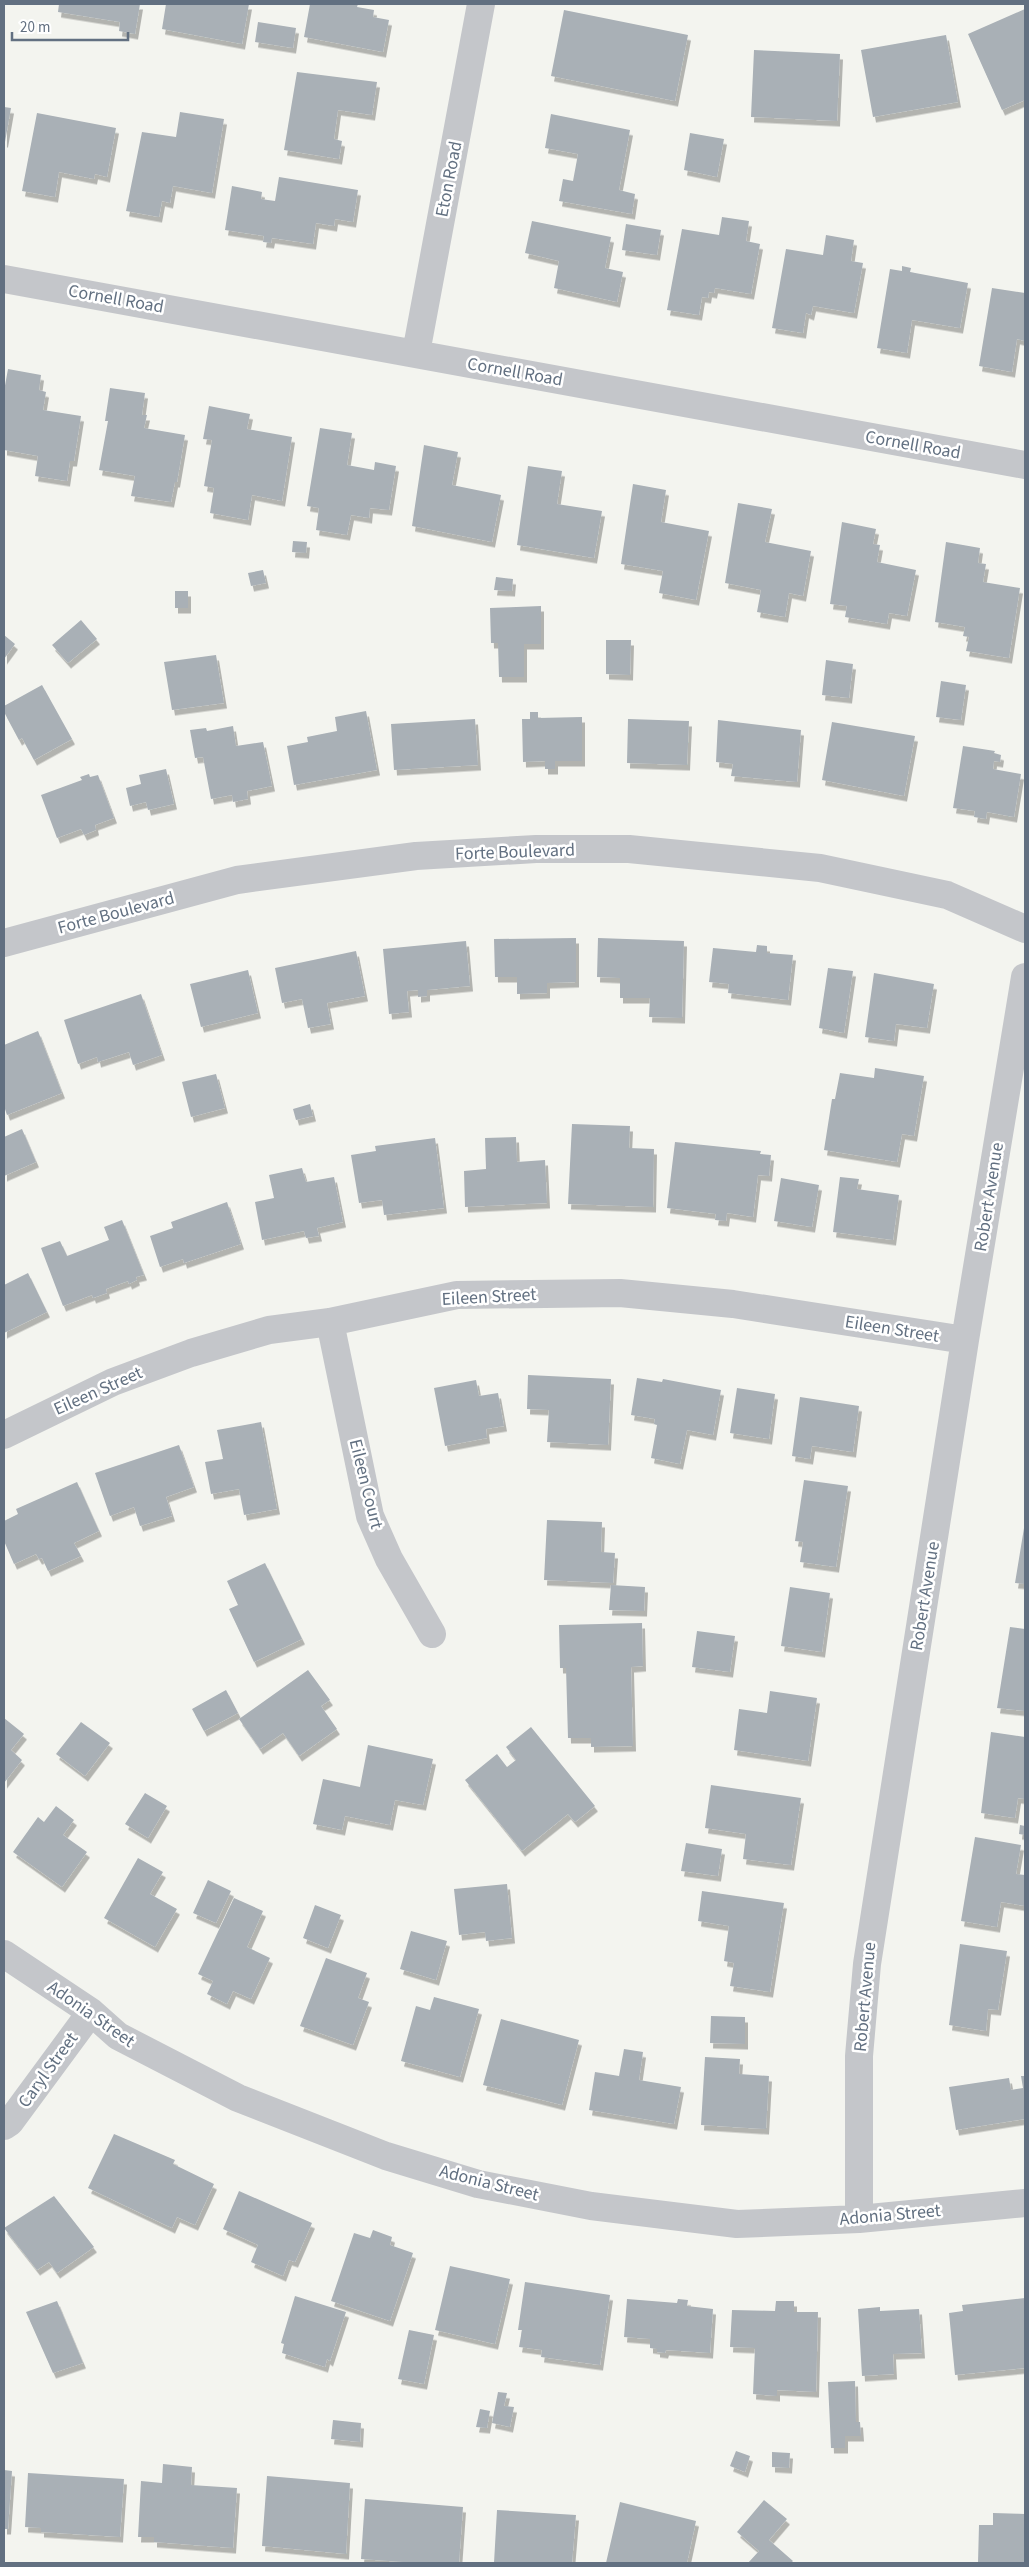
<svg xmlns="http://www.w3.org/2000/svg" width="1029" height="2567" viewBox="0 0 1029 2567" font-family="'Source Sans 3',sans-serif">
  <defs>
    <filter id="shadow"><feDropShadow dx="3" dy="5.5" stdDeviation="0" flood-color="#0004"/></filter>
  </defs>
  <rect width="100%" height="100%" fill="#f3f4ef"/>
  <path fill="#a9b0b6" filter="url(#shadow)" d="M59,4H140L135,34L119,31L120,22L58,12Z
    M166,4H249L242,44L162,29Z
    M310,4H358L357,7L374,10L373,17L389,20L383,52L304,37Z
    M1025,9V100L1002,110L968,34Z
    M564,10L688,35L675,101L551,76Z
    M258,22L296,28L293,48L255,42Z
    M946,35L958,102L873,117L861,50Z
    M754,50L840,54L837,121L751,117Z
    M297,72L377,82L372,115L338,110L334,139L342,141L339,159L284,150Z
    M4,107L11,108L5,142H4Z
    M180,112L224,119L212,193L173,186L170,203L162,201L159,217L126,211L142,132L176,137Z
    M37,113L116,128L107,177L95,174L94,179L59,172L55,197L22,191Z
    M551,114L630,130L619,190L635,194L632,214L559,201L563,179L573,181L578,154L545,148Z
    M690,133L724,139L717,177L684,170Z
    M279,177L358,190L353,222L335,219L334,226L316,223L313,244L272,238L271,243L263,242L264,236L225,230L232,186L262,192L261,199L275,201Z
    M722,217L749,221L746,241L760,244L751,294L715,288L714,293L709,292L708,298L702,297L699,315L667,310L682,229L719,235Z
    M532,221L611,237L605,268L623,272L617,302L554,288L559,261L525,253Z
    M626,224L661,230L657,255L622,250Z
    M826,235L854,240L851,261L863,263L854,313L813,306L811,315L806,313L803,333L772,328L786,249L823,255Z
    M902,266L911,268L910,272L968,283L960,328L912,320L907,353L877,348L890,269L902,271Z
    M992,288L1025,293V341L1017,339L1012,372L979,366Z
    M8,369L41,375L39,390L46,392L43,410L81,416L74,461H70L67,481L35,476L38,456L4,450V391Z
    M110,388L145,393L142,415H147L144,428L185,435L177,482H175L171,502L131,496L135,476L99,470L108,421H105Z
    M209,406L250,414L247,429L292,437L282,501L252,495L248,520L210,513L214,488L204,486L212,440L203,439Z
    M320,428L352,433L347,465L374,470L375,462L396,466L389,510L370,508L369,518L351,515L347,535L316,530L319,508L307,506Z
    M424,445L458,452L452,485L501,495L492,542L412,526Z
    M528,466L562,471L557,504L602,511L594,558L517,545Z
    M633,484L666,490L661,522L709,531L696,600L659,593L663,571L621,564Z
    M738,503L772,509L765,542L811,551L803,596L789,593L785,617L757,612L761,590L725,583Z
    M842,522L876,529L873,544L880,545L877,562L916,570L907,616L889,613L887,624L845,617L847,606L830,604Z
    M293,541L307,542L306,553L292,552Z
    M946,542L980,548L978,563L986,564L983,582L1020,588L1009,658L966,651L969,637L963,636L965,627L935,622Z
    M263,570L266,583L251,586L248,573Z
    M496,577L513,579L512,591L494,590Z
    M175,591H188V608H175Z
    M541,606V644H524V677H499L498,643H491L490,608Z
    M81,620L97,639L68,663L52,645Z
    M4,635L15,644L4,659Z
    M606,640H631L630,675L606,674Z
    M216,655L224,703L172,710L164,662Z
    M826,660L853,664L849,698L822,695Z
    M941,681L966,685L961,720L936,717Z
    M42,685L72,739L34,760L22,738L19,740L4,712V706Z
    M366,711L377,770L294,785L287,746L308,742L307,737L337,731L335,717Z
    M530,712H538V718L582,717V761H555V769H545V761L523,762L522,719H530Z
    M475,719L478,765L394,770L391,724Z
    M628,719L689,721L687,765L627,763Z
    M718,720L801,730L797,782L731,776L733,764L716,762Z
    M832,722L915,736L904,796L822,780Z
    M233,726L236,746L263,742L272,786L247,791L248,799L233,802L232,795L211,799L203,757L195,758L190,730L206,728L207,731Z
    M963,746L995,751L994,753L1001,755L1000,762L994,761L993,769L1021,774L1014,817L987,812L986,819L974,817L975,811L953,808Z
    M166,769L174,804L148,810L146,802L130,806L126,788L141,784L139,775Z
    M89,774L90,777L98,775L114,818L95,825L96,830L84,835L81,829L57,838L41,795L82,780L80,777Z
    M576,938V982L547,983V993L517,994V977H495L494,939Z
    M598,938L684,941L682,1018L649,1017L650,998H620V978L597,977Z
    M466,941L470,986L427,990V996L418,997V990L407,991L409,1012L389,1014L383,949Z
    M757,945L767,946V953L793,955L788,1000L728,993L729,984L709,982L713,948L756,952Z
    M356,951L365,996L327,1003L331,1024L308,1028L302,999L282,1003L275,968Z
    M828,968L853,971L844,1033L819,1028Z
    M248,970L258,1013L201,1027L190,984Z
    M874,973L934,984L927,1028L896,1024L894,1041L865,1037Z
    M141,994L162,1055L133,1065L129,1052L98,1062L97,1057L78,1064L64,1020Z
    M38,1031L62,1093L7,1115L4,1106V1045Z
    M875,1068L924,1076L914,1136L902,1134L897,1162L824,1150L832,1099H835L840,1073L874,1078Z
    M216,1074L225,1108L191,1117L182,1082Z
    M310,1104L313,1116L296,1120L293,1109Z
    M572,1124L630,1126L629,1148L654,1149L653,1207L568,1204Z
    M22,1129L36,1162L4,1176V1137Z
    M516,1137L517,1162L545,1160L547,1203L465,1207L464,1171L486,1169L485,1138Z
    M435,1138L444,1208L384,1215L382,1200L359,1203L351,1155L376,1151L375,1146Z
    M675,1142L761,1151L760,1154L771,1155L769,1176L758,1175L753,1217L727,1213L726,1221L715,1220L716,1214L667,1208Z
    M302,1168L306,1182L334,1177L343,1222L317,1228L319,1236L306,1238L304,1231L262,1240L255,1202L274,1198L269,1175Z
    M840,1177L859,1179L857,1189L899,1195L893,1240L833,1232Z
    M781,1178L819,1185L812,1227L774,1221Z
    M227,1202L241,1244L184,1263L183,1259L160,1267L150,1236L173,1228L171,1222Z
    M122,1220L144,1275L136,1277L137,1280L129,1284L128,1281L106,1289L107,1293L93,1298L92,1295L63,1306L41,1248L60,1241L67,1256L109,1240L104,1227Z
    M28,1273L47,1312L4,1333V1285Z
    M528,1375L611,1379L608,1445L547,1442L549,1410L527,1409Z
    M637,1378L662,1382L663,1379L721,1390L713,1435L687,1430L680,1464L651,1458L657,1425L654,1424L655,1419L631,1415Z
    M476,1380L479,1396L498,1393L504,1426L486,1429L487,1438L445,1446L434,1388Z
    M737,1388L775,1394L769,1439L730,1433Z
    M800,1397L859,1406L853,1452L812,1446L810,1459L792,1456Z
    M261,1422L277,1509L244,1515L239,1489L211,1494L205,1462L223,1459L217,1430Z
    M179,1445L194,1487L166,1497L172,1516L140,1526L134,1507L110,1516L95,1473Z
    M804,1480L848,1486L836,1567L800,1562L803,1542L795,1541Z
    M77,1482L99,1531L74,1543L81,1556L48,1571L42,1558L39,1559L36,1554L14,1564L4,1541V1521L18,1514L16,1509Z
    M547,1520L602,1522L601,1552L615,1553L613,1583L544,1580Z
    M1024,1528H1025V1584L1015,1583Z
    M265,1563L302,1639L254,1662L229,1609L238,1605L227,1581Z
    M611,1585L645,1587L644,1611L609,1610Z
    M790,1587L830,1593L822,1652L781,1646Z
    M642,1623L643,1666L631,1667L633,1746L591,1747V1738H568L566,1668H560L559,1625Z
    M1010,1627L1025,1629V1711L997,1708Z
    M697,1631L735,1636L730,1672L692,1667Z
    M308,1670L330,1700L321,1706L337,1729L299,1756L283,1733L260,1749L239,1719Z
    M226,1690L238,1713L204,1731L192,1709Z
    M770,1691L817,1698L808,1761L734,1750L739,1709L767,1713Z
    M4,1718L24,1734L11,1750L22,1760L4,1783Z
    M81,1722L110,1743L85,1776L56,1754Z
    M531,1727L595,1806L575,1822L568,1814L522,1851L465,1780L497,1754L507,1767L516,1760L506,1747Z
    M991,1732L1025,1737V1799L1018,1798L1015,1818L981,1813Z
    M368,1745L433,1759L423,1805L395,1800L390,1825L345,1816L342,1830L313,1824L323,1779L360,1787Z
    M711,1785L801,1798L791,1865L743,1859L746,1834L705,1828Z
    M145,1793L167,1806L148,1838L125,1824Z
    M56,1806L74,1820L63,1835L87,1852L62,1887L13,1852L38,1817L44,1822Z
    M1020,1825L1025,1826V1835L1019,1834Z
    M975,1837L1021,1845L1016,1874L1025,1875V1906L1001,1902L997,1927L961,1921Z
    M686,1843L722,1849L718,1876L681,1871Z
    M138,1858L163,1872L150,1894L177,1909L155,1947L104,1918Z
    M208,1880L231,1891L216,1923L193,1913Z
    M507,1884L512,1938L486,1941L485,1932L459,1935L454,1889Z
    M702,1891L784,1903L770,1992L730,1986L734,1963L724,1961L729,1926L698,1921Z
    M234,1898L263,1911L247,1947L270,1958L251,1999L233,1991L227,2004L207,1994L213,1981L198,1974Z
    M315,1905L341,1915L328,1948L303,1938Z
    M411,1931L447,1941L436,1980L400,1969Z
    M960,1944L1007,1951L998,2010L988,2009L986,2031L949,2025Z
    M326,1958L367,1973L358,1998L369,2002L353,2045L300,2026Z
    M434,1997L479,2009L460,2077L401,2061L416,2006L430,2010Z
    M711,2016L745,2017V2044L710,2043Z
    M501,2019L579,2040L562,2105L483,2085Z
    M624,2049L643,2052L639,2080L681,2087L674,2124L589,2110L595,2072L619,2076Z
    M705,2057L740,2059L739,2074L769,2076L766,2129L701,2125Z
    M1021,2076H1025V2119L956,2130L949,2087L1009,2078L1011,2090L1023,2088Z
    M114,2134L175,2160L173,2164L214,2184L195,2225L177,2217L172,2228L88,2188Z
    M239,2191L312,2223L295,2262L289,2260L283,2276L251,2262L258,2245L223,2229Z
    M54,2196L94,2247L57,2273L49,2262L37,2270L4,2228Z
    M373,2230L392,2237L390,2245L413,2253L390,2321L331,2301L354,2233L370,2238Z
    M450,2266L510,2279L495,2344L435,2330Z
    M525,2282L610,2295L600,2365L541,2357L542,2350L519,2347L522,2330H518Z
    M295,2296L346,2312L330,2361L327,2359L325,2367L282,2353L284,2344L281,2343Z
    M1025,2298V2368L955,2375L949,2313L963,2311L962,2305Z
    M627,2299L677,2303L678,2299L688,2300L687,2306L713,2309L710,2353L666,2350L665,2353L657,2352V2349L650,2348V2339L624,2337Z
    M57,2301L83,2363L53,2373L26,2312Z
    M776,2301H794V2312H818L816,2392L777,2390V2396L753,2394L755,2348L730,2347L732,2310L775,2311Z
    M880,2307V2311L919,2309L922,2353L893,2354L894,2374L862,2376L858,2309Z
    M409,2330L434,2335L424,2384L398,2379Z
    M855,2381L856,2422H860L861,2436H845V2448H831L828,2382Z
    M498,2392L507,2393L504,2406L514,2407L510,2427L492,2423Z
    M480,2409L490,2411L487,2428L476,2427Z
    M333,2420L361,2423L360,2442L331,2439Z
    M736,2451L750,2456L745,2472L730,2466Z
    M772,2452L790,2453L789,2468L772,2467Z
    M163,2464L192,2467L191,2485L237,2488L233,2548L154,2542V2537H138L141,2481L162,2483Z
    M4,2470L12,2471L8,2529H4Z
    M28,2473L124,2479L120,2537L41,2532V2528L25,2527Z
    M267,2476L350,2483L346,2554L262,2546Z
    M365,2499L463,2507L459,2563H417L361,2559Z
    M764,2500L787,2519L769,2540L793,2561L791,2563H748L759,2551L737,2532Z
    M620,2502L696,2521L687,2563H606Z
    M497,2510L576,2515L572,2563H494Z
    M993,2513L1025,2514V2563H978L979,2525H993Z"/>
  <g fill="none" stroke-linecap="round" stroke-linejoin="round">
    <path stroke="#c4c6ca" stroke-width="28" d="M4,279L1025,465
      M416,353L481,4
      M4,943L237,880L416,856L536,849H629L820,868L947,895L1025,929
      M330,1322L370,1516L389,1559L432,1634
      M4,1435L113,1382L191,1353L269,1330L330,1322L457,1295L620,1293L733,1304L965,1340
      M4,1954L91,2012L118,2036L238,2098L386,2156L478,2184L591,2206L737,2224L859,2219L1025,2203
      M4,2126L10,2122L91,2012
      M859,2219V2056L867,1964L965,1340L1025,977"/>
  </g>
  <g text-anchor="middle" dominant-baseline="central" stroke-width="5" stroke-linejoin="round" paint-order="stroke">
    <g font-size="18" fill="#627081" stroke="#fff">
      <text transform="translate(449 179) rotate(-79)">Eton Road</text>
      <text transform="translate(116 299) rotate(10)">Cornell Road</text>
      <text transform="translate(515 372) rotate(10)">Cornell Road</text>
      <text transform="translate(913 445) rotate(10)">Cornell Road</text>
      <text transform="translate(515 852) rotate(-2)">Forte Boulevard</text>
      <text transform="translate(116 913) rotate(-15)">Forte Boulevard</text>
      <text transform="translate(989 1197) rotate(-81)">Robert Avenue</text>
      <text transform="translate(489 1297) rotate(-3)">Eileen Street</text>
      <text transform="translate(892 1329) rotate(9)">Eileen Street</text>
      <text transform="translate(98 1391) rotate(-24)">Eileen Street</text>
      <text transform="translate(366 1484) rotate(76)">Eileen Court</text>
      <text transform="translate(925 1596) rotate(-81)">Robert Avenue</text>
      <text transform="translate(865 1997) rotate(-85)">Robert Avenue</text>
      <text transform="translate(91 2014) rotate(35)">Adonia Street</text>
      <text transform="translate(48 2070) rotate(-54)">Caryl Street</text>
      <text transform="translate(489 2183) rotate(14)">Adonia Street</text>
      <text transform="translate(890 2215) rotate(-5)">Adonia Street</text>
    </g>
  </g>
  <rect width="1029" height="2567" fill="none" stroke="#627081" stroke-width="10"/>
  <path d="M12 32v8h116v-8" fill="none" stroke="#627081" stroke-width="2.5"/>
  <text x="20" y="32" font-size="15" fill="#627081" stroke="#ffffff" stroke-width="4" paint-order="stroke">20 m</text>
</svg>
